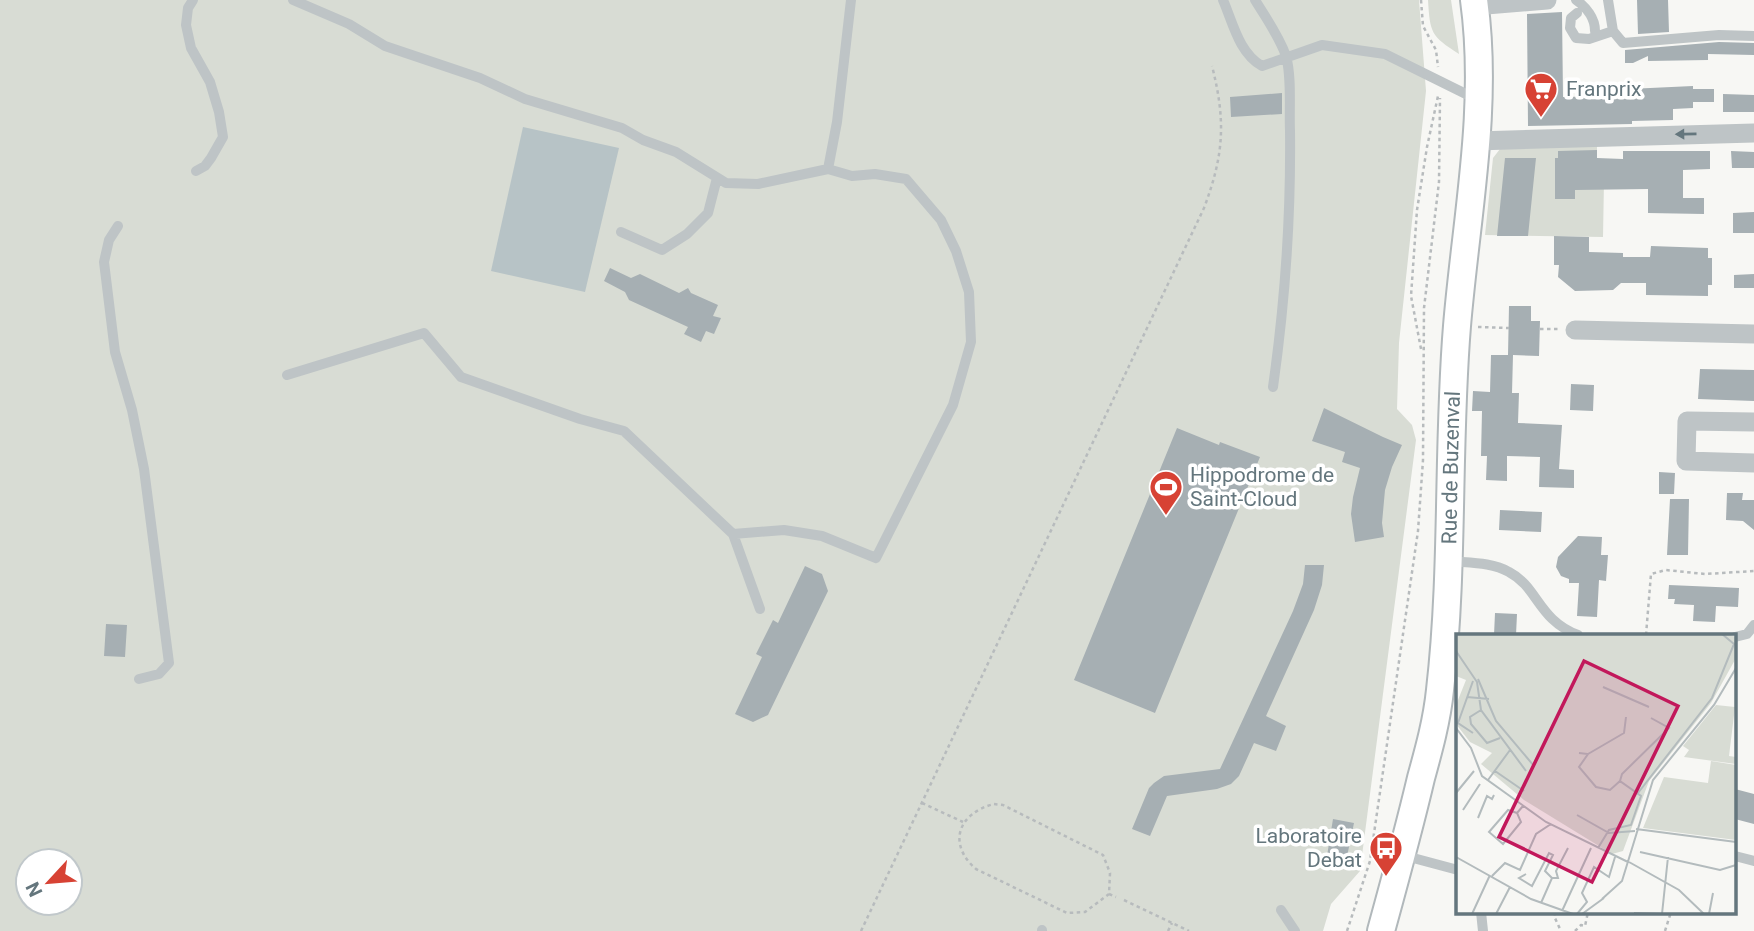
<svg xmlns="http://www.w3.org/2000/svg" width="1754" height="931" viewBox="0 0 1754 931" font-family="Roboto,sans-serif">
  <rect width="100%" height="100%" fill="#f7f7f4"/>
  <path fill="#d8dcd4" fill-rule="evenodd" d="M0,0H1419L1426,91L1399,343L1397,409L1412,425L1416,440L1360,871L1331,904L1323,931H0ZM28,861H70V903H28Z
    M1428,0H1451L1459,54C1431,36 1430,33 1428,0Z
    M1597,145V181H1604L1603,237L1485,235L1493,158L1500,149Z"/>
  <path fill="#b7c3c6" d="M523,127L619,148L585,292L491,271Z"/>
  <path fill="#a6afb3" d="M1637,0H1668L1669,32L1638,34Z
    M1562,12L1563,97L1607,96V90L1693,86V89H1714V102H1693V108L1673,109V120L1632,121V124L1528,126L1527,14Z
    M1719,42L1754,43V55L1708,54V60L1648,61V56L1633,63H1625V50Z
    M1282,93V114L1231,117L1230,97Z
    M1723,94L1754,95V112H1723Z
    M1597,150V158L1623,159V151H1710V169L1683,170V198H1704V214L1648,213V189L1575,190V199H1555V158H1558V151Z
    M1731,151L1754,152V168H1732Z
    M1505,158H1536L1528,236H1497Z
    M1754,212V233H1733V213Z
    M1554,236L1589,237V252L1623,253V257H1650L1651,246L1708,248V258H1712V285H1708V296L1646,295V283H1621L1613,290L1575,291L1558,277L1559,265H1554Z
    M610,268L631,278L640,274L679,293L688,288L691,293L718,305L713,316L721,318L714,334L706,331L701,342L684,334L688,327L629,300L625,292L604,281Z
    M1754,274V288H1734V275Z
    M1509,306H1531V321H1540L1539,356L1513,355L1512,393H1519L1518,423L1562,425L1559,469L1574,470V488L1539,487L1540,457L1507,456V481L1486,480L1487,456H1481L1482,411H1472L1473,391L1490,392L1491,355H1508Z
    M1700,369L1754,370V401L1698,399Z
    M1571,384L1594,385L1593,411L1570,410Z
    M1324,408L1383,437L1402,445L1392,467L1385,490L1382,523L1384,537L1355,542L1351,514L1353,497L1360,468L1342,462L1345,452L1312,441Z
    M1177,428L1219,445L1220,442L1260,457L1155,713L1074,680Z
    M1659,472L1675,473L1674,494H1659Z
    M1727,493H1743L1742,500H1754V530L1743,521L1726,520Z
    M1670,499H1689L1688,555H1667Z
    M1500,510L1542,512L1541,532L1499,530Z
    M1578,536L1602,537L1601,555H1608L1606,581L1599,580L1597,617L1577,616L1579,583H1569V579L1561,576L1556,567L1558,557Z
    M1305,565H1324L1322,585L1314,610L1266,716L1286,726L1276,751L1254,743L1239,776L1231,784L1217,789L1167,796L1150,836L1132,829L1149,788L1154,783L1164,776L1220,769L1293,611L1303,584Z
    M805,566L822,574L828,591L768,715L753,722L735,714L762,657L756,654L773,620L778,623Z
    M1669,585L1739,588L1738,607L1716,606L1715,622L1693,621L1694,605L1674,604L1675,599H1668Z
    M1495,613L1517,614L1516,635H1494Z
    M106,624L127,625L125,657L104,656Z
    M1735,789L1754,794V824L1735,819Z
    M1333,819L1354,823L1345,866L1326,862Z"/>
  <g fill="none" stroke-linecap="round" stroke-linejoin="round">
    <defs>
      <g id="secondary">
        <path id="s1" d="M1381,931C1395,880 1409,829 1421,778C1429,749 1437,720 1440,690C1454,569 1447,447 1457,326C1466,218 1489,108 1474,0"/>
      </g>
    </defs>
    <use href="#secondary" stroke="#b1b8bb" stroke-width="30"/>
    <path stroke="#b7bbbd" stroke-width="2.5" stroke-dasharray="3.5 3.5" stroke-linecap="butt" d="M1421,0L1423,26L1436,50L1438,67
      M1478,327L1509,328
      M1540,329H1558
      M1421,349L1411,296L1417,210L1427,147L1438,96
      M1646,635L1651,574L1666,570L1705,574L1754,571
      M922,803L963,822
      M994,804L1003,805L1103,855L1110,873L1109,894L1085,912L1067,913L976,869C947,844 958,813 994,804Z
      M1109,894L1116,897
      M1124,900L1189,931
      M1555,912L1554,916L1561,931
      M861,931L1204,208C1224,155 1226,121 1212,66
      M1168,931L1172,923
      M1347,931L1370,861L1418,531L1423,460L1424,308L1439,182L1440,98
      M1575,931L1581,925L1585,926L1588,912
      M1665,931L1671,912"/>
    <path stroke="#bec4c6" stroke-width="10" d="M193,0L188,8L186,25L191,48L210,82L219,112L223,137L211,158L205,166L196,171
      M293,0L349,24L385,46L480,78L525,99L622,128L643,140L676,152L726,183L758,184L828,169L837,122L851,0
      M1223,0C1233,23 1239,53 1262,66L1322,45L1385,54L1476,99
      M1255,0C1266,18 1279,36 1286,56C1292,77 1289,109 1290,131C1291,217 1285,302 1273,387
      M1576,0C1586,7 1595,18 1595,31
      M1608,0L1613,31L1623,43L1719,35L1754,36
      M1577,13L1571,18L1570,28L1576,38L1589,39L1613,31
      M118,226L109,240L104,262L115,352L132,410L144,469L169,663L159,674L139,679
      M621,232L662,250L687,234L708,213L717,178
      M287,375L424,333L461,377L580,419L624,431L733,534
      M1449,561C1469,563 1492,562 1509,572C1538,587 1538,620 1578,635
      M760,609L733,534L784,530L822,536L876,558L953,405L971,342L969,292L956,251L941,220L906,179L875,174L852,176L828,169
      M1735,637L1747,634L1754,625
      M1402,855L1458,870
      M1735,856L1754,861
      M1281,910L1295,931
      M1481,912L1483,931
      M1042,931V930"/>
    <path stroke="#bec4c6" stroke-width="19" d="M1474,6L1547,0
      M1476,141L1754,133
      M1575,330L1754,334
      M1754,422L1687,421L1686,461L1754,463"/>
    <use href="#secondary" stroke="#fff" stroke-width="26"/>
  </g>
  <defs><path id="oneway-solid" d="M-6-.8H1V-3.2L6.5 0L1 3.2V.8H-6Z" transform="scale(1.75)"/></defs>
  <use fill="#64767d" href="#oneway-solid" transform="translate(1686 134) rotate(179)"/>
  <defs>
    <symbol id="supermarket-pin" viewBox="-11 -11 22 30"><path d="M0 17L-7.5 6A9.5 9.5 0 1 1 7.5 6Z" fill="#d74234" stroke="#fff"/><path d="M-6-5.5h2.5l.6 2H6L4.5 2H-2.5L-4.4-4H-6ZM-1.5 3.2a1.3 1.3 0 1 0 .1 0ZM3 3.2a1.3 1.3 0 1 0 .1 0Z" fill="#fff"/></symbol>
    <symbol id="stadium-pin" viewBox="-11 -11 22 30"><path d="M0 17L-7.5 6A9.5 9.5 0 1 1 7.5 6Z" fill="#d74234" stroke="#fff"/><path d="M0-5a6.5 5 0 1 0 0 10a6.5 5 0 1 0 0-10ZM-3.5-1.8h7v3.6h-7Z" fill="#fff"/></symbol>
    <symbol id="bus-pin" viewBox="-11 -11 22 30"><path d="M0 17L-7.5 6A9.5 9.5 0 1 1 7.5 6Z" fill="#d74234" stroke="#fff"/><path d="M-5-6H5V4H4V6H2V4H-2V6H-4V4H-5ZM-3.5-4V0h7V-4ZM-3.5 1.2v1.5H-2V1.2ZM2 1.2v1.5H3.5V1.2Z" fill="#fff"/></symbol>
  </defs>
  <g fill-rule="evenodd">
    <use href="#supermarket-pin" x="1522" y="70" width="38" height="52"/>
    <use href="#stadium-pin" x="1147" y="468" width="38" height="52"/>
    <use href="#bus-pin" x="1367" y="829" width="38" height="52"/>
  </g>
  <g text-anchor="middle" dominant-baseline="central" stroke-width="7" stroke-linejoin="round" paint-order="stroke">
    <g font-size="21" fill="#64767d" stroke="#fff" text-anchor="start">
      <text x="1566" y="89">Franprix</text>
      <text x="1190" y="475">Hippodrome de<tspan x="1190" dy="24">Saint-Cloud</tspan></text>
      <text x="1362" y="836" text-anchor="end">Laboratoire<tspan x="1362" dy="24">Debat</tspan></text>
    </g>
    <g font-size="21" fill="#64767d" stroke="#fff">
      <text stroke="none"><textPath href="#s1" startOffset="471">Rue de Buzenval</textPath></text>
    </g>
  </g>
  <g transform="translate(1456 634)">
    <rect width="280" height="280" fill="#f7f7f4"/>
    <path d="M0,0H272L280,3V24L255,69L193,147L167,217L156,220L68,166L25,130L36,119L14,108L0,90V71L10,46L0,42ZM260,71L279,73L273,122L280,123V130L228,123L233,116L227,112ZM255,127L280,131V206L187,194L208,143L252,149Z" fill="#d8dcd4"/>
    <path fill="none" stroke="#b3bbbd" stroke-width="2" d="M0,17L21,48L25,76L70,137M22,45L40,87L78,132M147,53L193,73M11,63L33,65M25,76L14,83L15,90L31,109L44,104M0,94L15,114L26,142L90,188L172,228M17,99L2,89L17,47M123,119L132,120L123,133L140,153L154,156L164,147M132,120L168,99L170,83M39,137L68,157M32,146L54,116M0,159L18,137M182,159L256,64L278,10L266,0M7,176L24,150M61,179L52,176L33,198L47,210L65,188L61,179L67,172M121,181L153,199L179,197M22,184L31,162L36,165L38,161M180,195L280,208M142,214L153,196L175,191L185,162L164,147L166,140L213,94L195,84M184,218L264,236L280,231M0,223L75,265L117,280M173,228L223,256L248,280M70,240L63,244L76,252L93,219L97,221L89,237L96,244M36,242L49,229L64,236L80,200L95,190M146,265L166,247L197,146L258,71L280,34M85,269L96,244H102L100,237L112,214M106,277L135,214M178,279L206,280M16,280L34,241M40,280L54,253M121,280L131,268L126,259L138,233L153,243L159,223M126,280L148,264M206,280L212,223M253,280L257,259"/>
    <path fill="#c2185b" fill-opacity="0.15" stroke="#c2185b" stroke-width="3.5" d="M128,27L222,72L136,248L43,203Z"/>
    <rect width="280" height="280" fill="none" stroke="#64767d" stroke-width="3.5"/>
  </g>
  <g transform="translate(49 882) rotate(244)"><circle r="33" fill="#ffffff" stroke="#c1c8cb" stroke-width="2"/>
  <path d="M0-5L12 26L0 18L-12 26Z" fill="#d74234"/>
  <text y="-10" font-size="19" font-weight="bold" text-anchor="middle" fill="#64767d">N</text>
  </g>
</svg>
